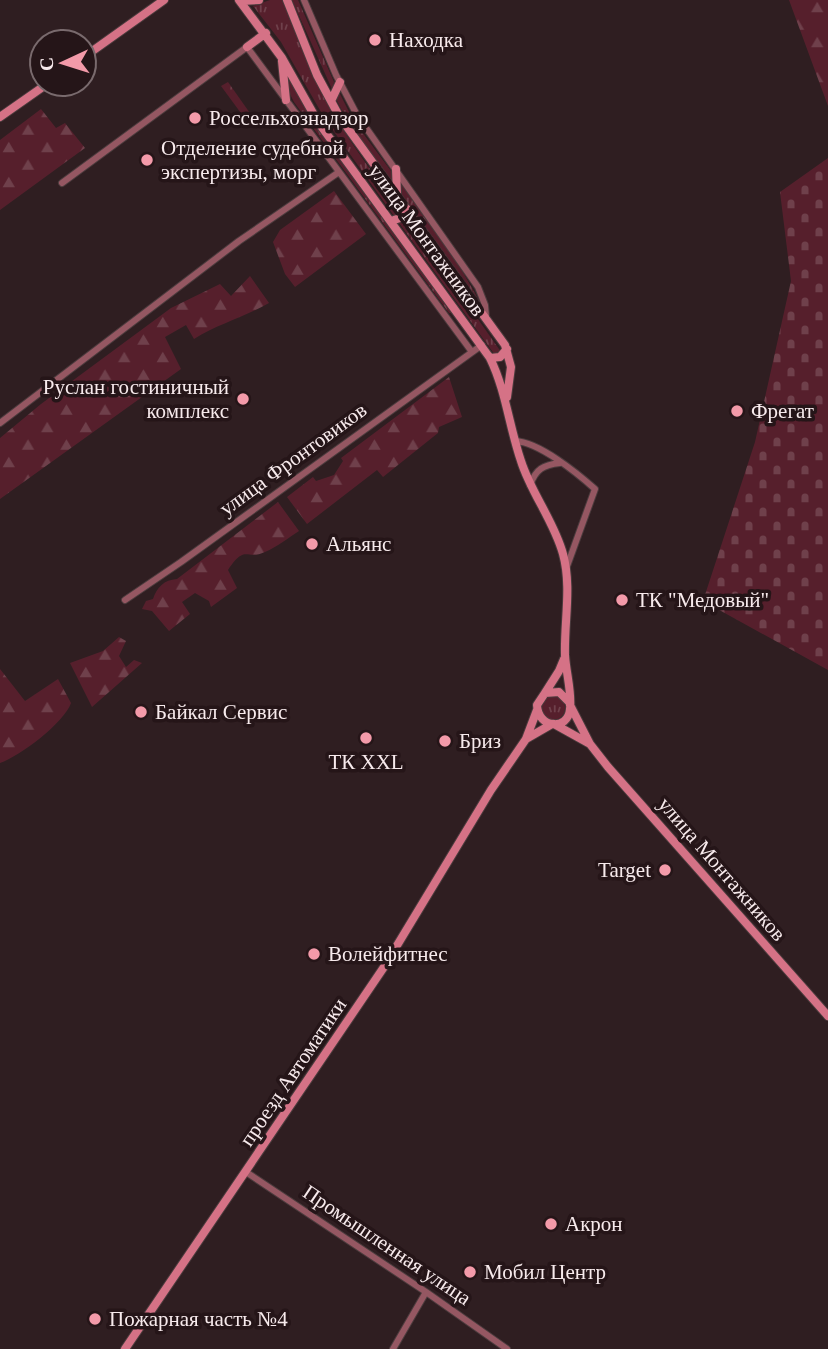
<svg xmlns="http://www.w3.org/2000/svg" width="828" height="1349" viewBox="0 0 828 1349" font-family="'Times New Roman',serif">
  <defs>
    <pattern id="grass-tufts" width="24" height="20" patternUnits="userSpaceOnUse" patternTransform="scale(1.75)"><rect width="24" height="20" fill="#561f2c"/><path d="M3 7l-1-3M5 7V3M7 7l1-3M15 17l-1-3M17 17v-4M19 17l1-3" fill="none" stroke="#6f404b"/></pattern>
    <pattern id="forest-firs" width="22" height="20" patternUnits="userSpaceOnUse" patternTransform="scale(1.75)"><rect width="22" height="20" fill="#561f2c"/><path d="M5 1l3.5 6h-7zM16 11l3.5 6h-7z" fill="#6f404b"/></pattern>
    <pattern id="cemetery-stones" width="16" height="16" patternUnits="userSpaceOnUse" patternTransform="scale(1.75)"><rect width="16" height="16" fill="#561f2c"/><path d="M2 7V4a2 2 0 0 1 4 0v3zM10 15v-3a2 2 0 0 1 4 0v3z" fill="#6f404b"/></pattern>
    <pattern id="park-crowns" width="20" height="18" patternUnits="userSpaceOnUse" patternTransform="scale(1.75)"><rect width="20" height="18" fill="#561f2c"/><path d="M2 6a3 3 0 1 1 6 0M12 15a3 3 0 1 1 6 0" fill="none" stroke="#6f404b"/></pattern>
  </defs>
  <rect width="100%" height="100%" fill="#2f1e21"/>
  <path fill="url(#grass-tufts)" d="M270,0H282C298,38 313,77 333,113C353,148 378,179 401,211L400,214L394,216L325,119L281,42L253,6Z
    M292,0H298L334,82L332,89Z
    M287,73L311,118L454,313H449L294,102L289,92Z
    M339,92L353,120L394,175V185L348,122L336,99Z
    M399,181L461,269L480,302L398,191Z
    M407,218L501,352L495,355L399,223Z
    M541 708a12 12 0 1 1 24 0a12 12 0 1 1-24 0Z"/>
  <path fill="url(#forest-firs)" d="M789,0H828V106Z
    M41,109L56,128L65,123L85,148L0,210V140Z
    M334,191L366,234L295,287L285,274L273,242L280,230Z
    M250,276L269,303C245,317 218,324 194,339L186,325L165,337L181,369L0,499V438L41,404L171,308L220,284L231,296Z
    M449,377L462,417L439,427L438,433L383,477L377,470L307,524L287,497L313,477L316,481L334,475L343,461L341,458Z
    M278,502L299,531C288,538 277,547 265,552C246,561 246,543 228,570L237,588L211,607L209,601L195,593L182,602L190,614L169,631L152,611L142,609L146,601L153,599C157,587 164,580 177,579Z
    M119,637L126,641L119,656L126,667L134,660L142,663L92,707L70,663L103,651Z
    M0,669L25,701L58,679L71,703C64,723 20,756 0,763Z"/>
  <path fill="url(#cemetery-stones)" d="M828,158V670L703,601L755,442L791,281L780,192Z"/>
  <path fill="url(#park-crowns)" d="M228,82L252,116L246,120L221,86Z"/>
  <g fill="none" stroke-linecap="round" stroke-linejoin="round">
    <defs>
      <path id="street" d="M304,0L336,75L357,115L478,287L485,305L486,316
        M62,183L247,47L472,352
        M0,423L239,241L339,172
        M515,441C539,442 577,473 595,489L566,569
        M530,485C536,469 543,465 560,463
        M125,600L181,562L482,345
        M246,1172L426,1292L507,1349
        M393,1349L426,1292"/>
      <path id="secondary" d="M239,0L282,58L318,122L490,358C506,391 509,426 521,461C531,493 554,521 563,554C572,587 564,621 565,655C566,673 572,692 570,709C568,731 538,729 537,705L545,693L559,692L569,702
        M287,0L317,75L339,116L505,345L511,367L507,397
        M240,1L259,0
        M247,47L266,33
        M84,57L164,0
        M282,61L286,100
        M331,101L340,82
        M0,117L47,84
        M396,169L397,195
        M391,221L400,218L407,209
        M490,358L500,357L507,349
        M545,693L559,671L564,659
        M570,705L590,744L608,767L828,1016
        M554,724L590,744
        M526,739L552,724
        M125,1349L384,967L491,790L526,739L537,710"/>
    </defs>
    <use href="#street" stroke="#4b3b3d" stroke-width="8"/>
    <use href="#secondary" stroke="#4b3b3d" stroke-width="10"/>
    <use href="#street" stroke="#955762" stroke-width="6"/>
    <use href="#secondary" stroke="#d57286" stroke-width="8"/>
  </g>
  <g fill="#f39aa9" stroke="#251518" stroke-width="2.5">
    <circle cx="375" cy="40" r="7"/>
    <circle cx="195" cy="118" r="7"/>
    <circle cx="147" cy="160" r="7"/>
    <circle cx="243" cy="399" r="7"/>
    <circle cx="737" cy="411" r="7"/>
    <circle cx="312" cy="544" r="7"/>
    <circle cx="622" cy="600" r="7"/>
    <circle cx="141" cy="712" r="7"/>
    <circle cx="366" cy="738" r="7"/>
    <circle cx="445" cy="741" r="7"/>
    <circle cx="665" cy="870" r="7"/>
    <circle cx="314" cy="954" r="7"/>
    <circle cx="551" cy="1224" r="7"/>
    <circle cx="470" cy="1272" r="7"/>
    <circle cx="95" cy="1319" r="7"/>
  </g>
  <g text-anchor="middle" dominant-baseline="central" stroke-width="7" stroke-linejoin="round" paint-order="stroke">
    <g font-size="21" fill="#f7eaec" stroke="#251518" text-anchor="start">
      <text x="389" y="40">Находка</text>
      <text x="209" y="118">Россельхознадзор</text>
      <text x="161" y="148">Отделение судебной<tspan x="161" dy="24">экспертизы, морг</tspan></text>
      <text x="229" y="387" text-anchor="end">Руслан гостиничный<tspan x="229" dy="24">комплекс</tspan></text>
      <text x="751" y="411">Фрегат</text>
      <text x="326" y="544">Альянс</text>
      <text x="636" y="600">ТК "Медовый"</text>
      <text x="155" y="712">Байкал Сервис</text>
      <text x="459" y="741">Бриз</text>
      <text x="366" y="762" text-anchor="middle">ТК XXL</text>
      <text x="651" y="870" text-anchor="end">Target</text>
      <text x="328" y="954">Волейфитнес</text>
      <text x="565" y="1224">Акрон</text>
      <text x="484" y="1272">Мобил Центр</text>
      <text x="109" y="1319">Пожарная часть №4</text>
    </g>
    <g font-size="21" fill="#f7eaec" stroke="#251518">
      <text transform="translate(427 240) rotate(54)">улица Монтажников</text>
      <text transform="translate(293 459) rotate(-36)">улица Фронтовиков</text>
      <text transform="translate(722 869) rotate(49)">улица Монтажников</text>
      <text transform="translate(293 1072) rotate(-56)">проезд Автоматики</text>
      <text transform="translate(387 1245) rotate(34)">Промышленная улица</text>
    </g>
  </g>
  <g transform="translate(63 63) rotate(266)"><circle r="33" fill="#251518" stroke="#796a6d" stroke-width="2"/>
  <path d="M0-5L12 26L0 18L-12 26Z" fill="#f39aa9"/>
  <text y="-10" font-size="19" font-weight="bold" text-anchor="middle" fill="#f7eaec">С</text>
  </g>
</svg>
